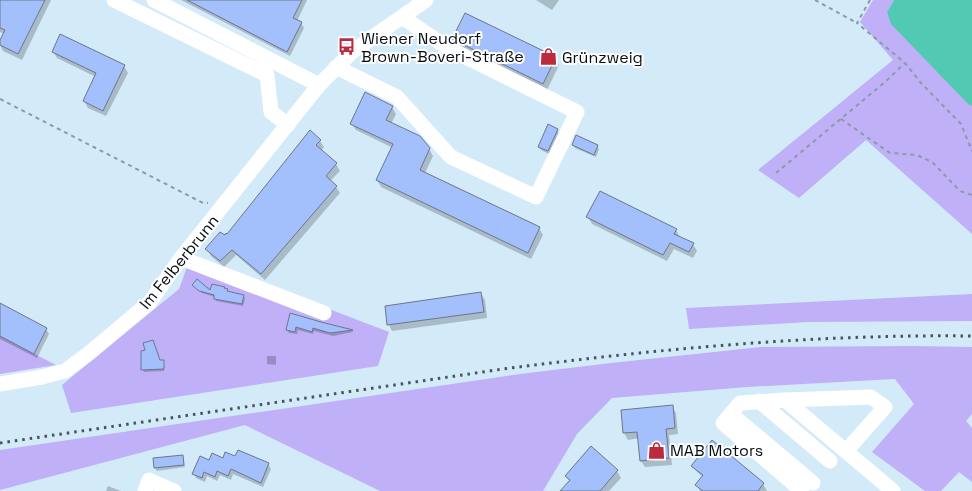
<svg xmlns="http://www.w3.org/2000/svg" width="972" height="491" viewBox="0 0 972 491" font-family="'Space Grotesk',sans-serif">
  <rect width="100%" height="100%" fill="#d3eaf9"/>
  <path fill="#bfb0f7" d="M873,0H894L887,12L969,105L972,106V234L866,140L799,198L758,170L893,60L860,22Z
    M191,256L389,332L378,366L71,413L62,385L179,289Z
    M972,294V321L808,322L689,329L686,308Z
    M0,336L56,365L0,374Z
    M914,346L972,347V414L966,421L972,428V482L959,472L941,491H925L872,452L914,404L895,379L747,387L612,398L577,434L543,491H380L245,425L0,490V450L520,374L611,363L761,347Z"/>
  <path fill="#51c9b3" d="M894,0H972V106L969,105L891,24L887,12Z"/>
  <path fill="#0003" d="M0,0H51L22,60L3,51L0,45L4,34L0,32Z
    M181,0H307L297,21L301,23L304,28L290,56Z
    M536,0H559L552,10Z
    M453,39L555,58L559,65L547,90L457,46Z
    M53,51L124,66L128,73L106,116L88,108L84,101L96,77L57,58Z
    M392,107L396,114L391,124L429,149L433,156L425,173L539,228L543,235L531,259L381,187L377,180L393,148L356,130L352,124Z
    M557,130L559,133L549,154L541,150L539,147Z
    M320,141L324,147L321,151L336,164L340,171L330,181L336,187L340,193L265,280L236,255L224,267L211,256L207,249L225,237Z
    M573,145L597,146L599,149L596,157L575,148Z
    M588,217L676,230L680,237L693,244L697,251L693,258L674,249L667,261L592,224Z
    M194,285L211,292L225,290L228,293L243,296L245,298L243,306L216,301L215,297L202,293Z
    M481,294L485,300L487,318L392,331L389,325Z
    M0,305L46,329L49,334L37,358L0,339Z
    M291,315L352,331L353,332L333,336L314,331L313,334L298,330L297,334L289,333L287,330Z
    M267,356H276V365L267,364Z
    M160,361H163L164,363V371L144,372L143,369Z
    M672,407L676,413L678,434L669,435L672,465L645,467L641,461L639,438L628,440L624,433L622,411Z
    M182,456L185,467L157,471L155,468Z
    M223,459L268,464L271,469L263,487L233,474L231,480L220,475L217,481L207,476L205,482L196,478L194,473L210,462Z
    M693,466L763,484L767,491H700L697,485L703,477L697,472Z
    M617,471L621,478L609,491H562L570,482L566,476Z
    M108,486L121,491H106Z"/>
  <path fill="#a4c0fc" stroke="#6c7689" d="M0,0H45L18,54L0,45V40L5,30L0,28Z
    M187,0H302L293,18L302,22L287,52Z
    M465,13L556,57L543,84L452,39Z
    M60,34L125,65L103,111L83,101L96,73L52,52Z
    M365,92L393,106L386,120L420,136L430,148L420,170L540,227L528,253L376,180L393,144L350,124Z
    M548,124L558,129L548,151L538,147Z
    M310,130L321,140L316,145L337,163L326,176L337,186L261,274L232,250L220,261L205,249L220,232L225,235L226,233L227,234Z
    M576,135L598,145L594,155L572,145Z
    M600,191L677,229L674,234L694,243L689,252L670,243L663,255L586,217Z
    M197,279L210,290L212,284L225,287L224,288L228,289L227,291L244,295L242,304L214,299V295L199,291L192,285Z
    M481,292L484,312L387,325L385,306Z
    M0,303L47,328L34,354L0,336Z
    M290,313L321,322L353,330L330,333L313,328L312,332L296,327L295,332L286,330Z
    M153,340L160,360H164V369L141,370V351L145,350L143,343Z
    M673,405L675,428L666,429L669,458L640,461L637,432L623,433L621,410Z
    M712,440L764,483L758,491H703L695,485L703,475L691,466Z
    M591,446L618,470L600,491H560L570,480L565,476Z
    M238,450L269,463L261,483L231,469L228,476L217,471L215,477L204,472L202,478L192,474L200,456L209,460L212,453L223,458L225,452L235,456Z
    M183,455L184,465L154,468L153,458Z"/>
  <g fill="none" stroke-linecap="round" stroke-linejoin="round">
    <path stroke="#8a9ba6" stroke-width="2" stroke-dasharray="4 4" stroke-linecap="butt" d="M815,0L857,23
      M870,0L857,23L905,63L921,83L961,124L972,151
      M0,99L203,203H208
      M841,119L890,153L917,155L932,162L960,191L972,195
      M776,173L885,82L905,63"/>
    <path stroke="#fff" stroke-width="15" d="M114,0L267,75L271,112L288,125
      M154,0L319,85
      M336,67L397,97L451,157L536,197L577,112L448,48L402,17
      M181,258L324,313
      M0,384L42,377L65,371L88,354L150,302L181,258L319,85L353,51L426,0
      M785,400L871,397L885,407L846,451
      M759,401L830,461
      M731,414L813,483
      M145,491L149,480L174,491
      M802,491L723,423L740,403L785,400L893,491"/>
    <path stroke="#48545c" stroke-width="3" stroke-dasharray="2.5 5" stroke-linecap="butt" d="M0,443L503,369C658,349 815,334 972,336"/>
  </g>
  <defs>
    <symbol id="bus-bare" viewBox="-9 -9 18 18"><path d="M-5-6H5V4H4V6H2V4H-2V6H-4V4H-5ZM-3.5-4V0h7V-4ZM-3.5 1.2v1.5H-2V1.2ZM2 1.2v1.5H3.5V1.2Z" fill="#bb2a3e" stroke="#fff" stroke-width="2.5" paint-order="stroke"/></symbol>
    <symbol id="shop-bare" viewBox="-9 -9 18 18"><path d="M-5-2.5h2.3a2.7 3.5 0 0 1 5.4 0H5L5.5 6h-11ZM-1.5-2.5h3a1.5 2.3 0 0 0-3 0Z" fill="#bb2a3e" stroke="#fff" stroke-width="2.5" paint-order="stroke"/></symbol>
  </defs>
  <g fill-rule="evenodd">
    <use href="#bus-bare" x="334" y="34" width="25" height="25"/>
    <use href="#shop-bare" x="536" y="44" width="25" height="25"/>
    <use href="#shop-bare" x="644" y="438" width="25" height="25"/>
  </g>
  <g text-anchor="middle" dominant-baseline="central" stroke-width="4" stroke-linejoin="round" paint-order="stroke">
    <g font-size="16" fill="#060d11" stroke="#fff" text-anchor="start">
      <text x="361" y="38">Wiener Neudorf<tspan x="361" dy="18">Brown-Boveri-Straße</tspan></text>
      <text x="562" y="57">Grünzweig</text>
      <text x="670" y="450">MAB Motors</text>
    </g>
    <g font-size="16" fill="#060d11" stroke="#fff">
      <text transform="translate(179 262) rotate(-51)">Im Felberbrunn</text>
    </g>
  </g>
</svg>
